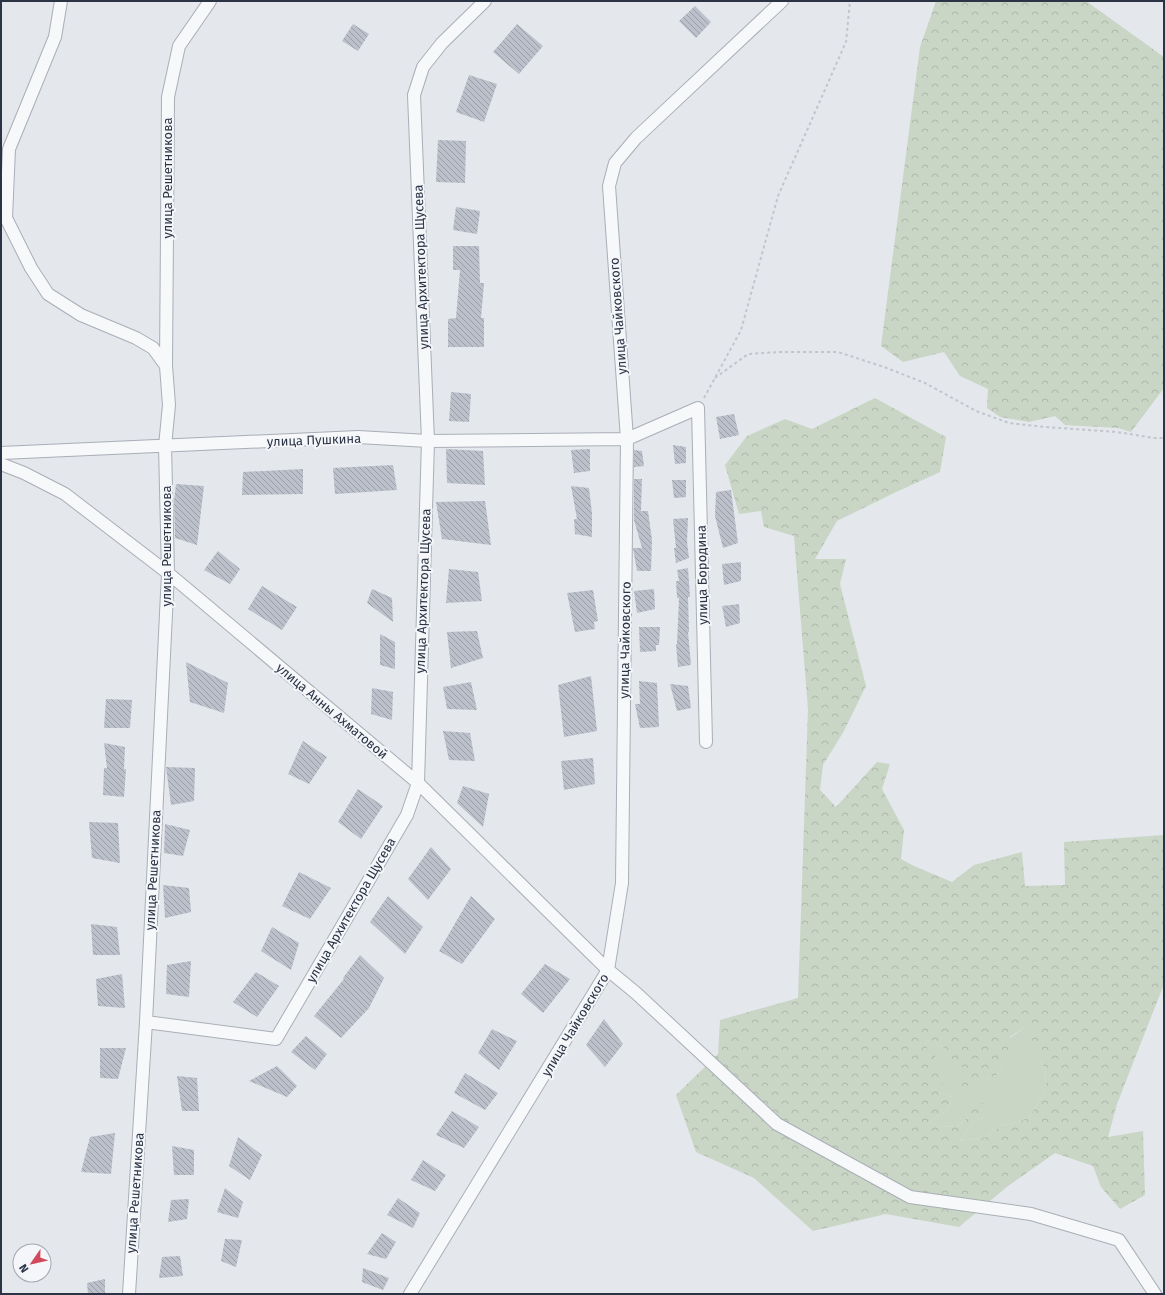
<svg xmlns="http://www.w3.org/2000/svg" width="1165" height="1295" viewBox="0 0 1165 1295" font-family="'Fira Sans',sans-serif">
  <defs>
    <pattern id="forest-crowns" width="20" height="18" patternUnits="userSpaceOnUse"><rect width="20" height="18" fill="#c9d6c5"/><path d="M2 6a3 3 0 1 1 6 0M12 15a3 3 0 1 1 6 0" fill="none" stroke="#adb8ab"/></pattern>
    <pattern id="building-back-hatch" width="6" height="6" patternUnits="userSpaceOnUse"><rect width="6" height="6" fill="#bbc0ca"/><path d="M-1 5l2 2M0 0l6 6M5-1l2 2" fill="none" stroke="#989da6"/></pattern>
  </defs>
  <rect width="100%" height="100%" fill="#e4e7ec"/>
  <path fill="#c9d6c5" d="M1026,1026H1033L1037,1056L1045,1069L1046,1090L1030,1116L1021,1121L1000,1126L986,1137L960,1141L972,1124L986,1115L968,1117L957,1127L939,1126L929,1122L946,1111L953,1097L938,1093L930,1069L925,1041L935,1039L937,1045L945,1048L966,1068L980,1086L989,1078L998,1074L1003,1063L1015,1053L1010,1038Z"/>
  <path fill="url(#forest-crowns)" fill-rule="evenodd" d="M936,1H1086L1164,57V388L1131,432L1118,428L1065,425L1055,416L1029,422L1000,417L987,408L988,389L960,376L944,352L903,362L881,346L920,47Z
    M875,398L946,437L940,472L894,493L837,521L815,559H846L840,584L866,686L844,731L823,765L820,790L836,807L877,762L890,764L882,789L904,830L901,859L914,866L952,882L974,865L1022,852L1025,886L1065,885L1064,842L1164,835V984L1117,1104L1108,1137L1143,1131L1145,1195L1120,1209L1101,1187L1093,1166L1055,1153L1008,1186L959,1227L886,1214L813,1231L754,1178L696,1152L676,1095L718,1054L720,1020L798,998L808,709L794,536L764,527L761,511L739,514L725,465L747,436L785,419L812,429ZM1026,1026H1033L1031,1036L1037,1056L1045,1069L1046,1090L1030,1116L1021,1121L1000,1126L986,1137L960,1141L972,1124L986,1115L990,1104L970,1102L968,1117L957,1127L939,1126L929,1122L946,1111L953,1097L938,1093L946,1078L931,1069L936,1054L927,1049L925,1041L935,1040L937,1045L945,1048L947,1063L966,1068L961,1088L980,1086L989,1078L998,1074L1003,1063L1016,1053L1010,1037Z"/>
  <path fill="url(#building-back-hatch)" d="M695,6L711,22L696,38L679,21Z
    M353,24L369,34L358,51L342,41Z
    M517,24L543,46L519,74L493,52Z
    M469,75L497,84L484,122L456,112Z
    M438,140L466,141L465,183L436,182Z
    M456,207L480,211L477,234L453,230Z
    M453,246H479L480,283H484L481,318H484V347H448V319L456,318L460,270H453Z
    M451,392L471,394L469,422L449,421Z
    M734,414L739,435L720,439L716,417Z
    M673,445L686,447V463L675,464Z
    M446,449L483,451L485,485L447,483Z
    M590,449V471L574,473L571,450Z
    M634,450L642,451L644,466L634,467Z
    M393,465L397,490L335,494L333,468Z
    M303,469V494L242,495L243,472Z
    M634,479H642L641,511H648L652,540L651,571H637L633,548H642L634,520Z
    M672,480H686V497L674,498Z
    M176,484L204,486L197,545L175,538L174,501Z
    M571,486L589,488L592,513V537L575,534L574,519H577Z
    M731,490L738,543L723,548L715,516L716,492Z
    M485,501L491,545L442,539L436,502Z
    M688,518L687,542L689,558L676,563L674,548H676L673,519Z
    M218,551L240,569L230,584L204,570Z
    M741,562V581L724,585L722,564Z
    M688,568L690,597H688L689,632H688L691,665L678,667L676,644H677L679,598H677L676,581H679L677,570Z
    M449,569L478,572L482,601L446,603Z
    M262,586L297,607L282,630L248,609Z
    M372,589L392,598L393,622L367,603Z
    M654,589L655,609L637,613L634,591Z
    M593,590L598,621L594,622L595,629L575,632L567,593Z
    M739,604L740,623L726,627L722,606Z
    M639,627H660L659,645H656V651L640,652Z
    M477,631L483,658L451,668L447,632Z
    M380,634L395,642V669L380,665Z
    M186,662L228,683L224,713L190,702Z
    M591,676L597,731L564,737L558,685Z
    M639,681L657,683L659,727L640,728L635,704H640Z
    M471,682L477,710L447,709L443,687Z
    M670,684L688,686L691,708L677,711Z
    M372,688L393,692L392,720L371,714Z
    M106,699L132,700L130,728H104Z
    M443,731L470,733L475,761L449,760Z
    M303,741L327,757L309,784L288,774Z
    M104,743L125,747L124,769H126L124,797L103,795L104,768H107Z
    M593,758L595,784L564,790L561,761Z
    M166,767L195,768L194,801L171,805Z
    M463,786L489,794L483,827L457,803Z
    M358,789L383,806L361,839L338,822Z
    M89,822L118,823L120,863L92,858Z
    M165,824L190,830L183,856L164,853Z
    M431,847L451,869L428,900L408,879Z
    M299,872L331,888L310,919L282,906Z
    M163,885L189,888L191,912L165,918Z
    M388,896L423,927L405,954L370,922Z
    M471,896L495,919L462,964L439,951Z
    M91,924L117,927L120,955H93Z
    M272,927L299,943L291,970L261,951Z
    M360,955L384,978L369,1008L341,1038L314,1016L344,979L343,978Z
    M191,961L189,997L166,994L167,965Z
    M545,964L570,979L543,1013L521,994Z
    M256,972L279,986L257,1017L233,1002Z
    M122,974L125,1008L98,1006L96,979Z
    M604,1019L623,1044L605,1067L586,1045Z
    M492,1029L517,1041L499,1070L478,1053Z
    M306,1036L327,1054L315,1070L291,1052Z
    M100,1048H126L118,1079L100,1078Z
    M277,1066L297,1086L287,1097L249,1081Z
    M465,1073L498,1093L485,1110L454,1093Z
    M177,1076L197,1078L199,1111H182Z
    M452,1111L479,1127L464,1148L436,1135Z
    M115,1133L111,1174L81,1172L90,1137Z
    M238,1137L262,1155L250,1180L229,1166Z
    M172,1146L194,1150V1175H174Z
    M423,1160L446,1175L435,1191L411,1180Z
    M225,1188L243,1202L238,1218L217,1212Z
    M398,1198L420,1213L413,1228L387,1215Z
    M189,1199L187,1219L168,1222L171,1200Z
    M382,1233L396,1242L386,1259L367,1254Z
    M225,1239L242,1240L236,1267L221,1261Z
    M180,1256L183,1276L159,1278L162,1257Z
    M363,1268L389,1278L383,1290L362,1282Z
    M105,1279V1294H88L87,1283Z"/>
  <g fill="none" stroke-linecap="round" stroke-linejoin="round">
    <defs>
      <path id="minor" d="M61,1L55,37L9,149L6,218L31,268L48,294L81,315L136,338L153,348L166,366L169,405L165,446L168,573L146,1022L129,1294
        M166,366L168,97L179,46L210,1
        M1,453L358,437L428,441L627,439L698,408L706,742
        M1,464L24,473L65,494L168,573L418,783L608,970L636,993L777,1124L910,1197L1031,1214L1119,1240L1155,1294
        M146,1022L276,1039L407,815L418,783L428,441L414,95L423,67L442,43L485,1
        M410,1294L608,970L622,883L627,439L609,186L615,163L636,138L782,1"/>
    </defs>
    <use href="#minor" stroke="#a9aeb7" stroke-width="14"/>
    <path stroke="#c2c5cb" stroke-width="2" stroke-dasharray="3 3" stroke-linecap="butt" d="M715,378L748,354L779,352H838L884,367L925,383L976,411L1009,423L1045,427L1117,432L1154,438H1164
      M704,398L741,330L778,196L846,42L850,1
      M1164,1099V1127"/>
    <use href="#minor" stroke="#f7f8fa" stroke-width="12"/>
  </g>
  <g text-anchor="middle" dominant-baseline="central" stroke-width="4" stroke-linejoin="round" paint-order="stroke">
    <g font-size="13" fill="#2b3445" stroke="#f4f6f9">
      <text transform="translate(167 178) rotate(-90)">улица Решетникова</text>
      <text transform="translate(421 267) rotate(-92)">улица Архитектора Щусева</text>
      <text transform="translate(618 316) rotate(-94)">улица Чайковского</text>
      <text transform="translate(314 440) rotate(-2)">улица Пушкина</text>
      <text transform="translate(166 546) rotate(-90)">улица Решетникова</text>
      <text transform="translate(702 575) rotate(-91)">улица Бородина</text>
      <text transform="translate(423 591) rotate(-88)">улица Архитектора Щусева</text>
      <text transform="translate(625 640) rotate(-89)">улица Чайковского</text>
      <text transform="translate(332 711) rotate(40)">улица Анны Ахматовой</text>
      <text transform="translate(153 870) rotate(-87)">улица Решетникова</text>
      <text transform="translate(351 910) rotate(-60)">улица Архитектора Щусева</text>
      <text transform="translate(575 1025) rotate(-59)">улица Чайковского</text>
      <text transform="translate(135 1193) rotate(-86)">улица Решетникова</text>
    </g>
  </g>
  <rect width="1165" height="1295" fill="none" stroke="#2b3445" stroke-width="4"/>
  <g transform="translate(32 1263) rotate(236)"><circle r="19" fill="#f4f6f9" stroke="#a4a8b1"/>
  <path d="M0-3L7 15L0 10L-7 15Z" fill="#d1495b"/>
  <text y="-6" font-size="11" font-weight="bold" text-anchor="middle" fill="#2b3445">N</text>
  </g>
</svg>
